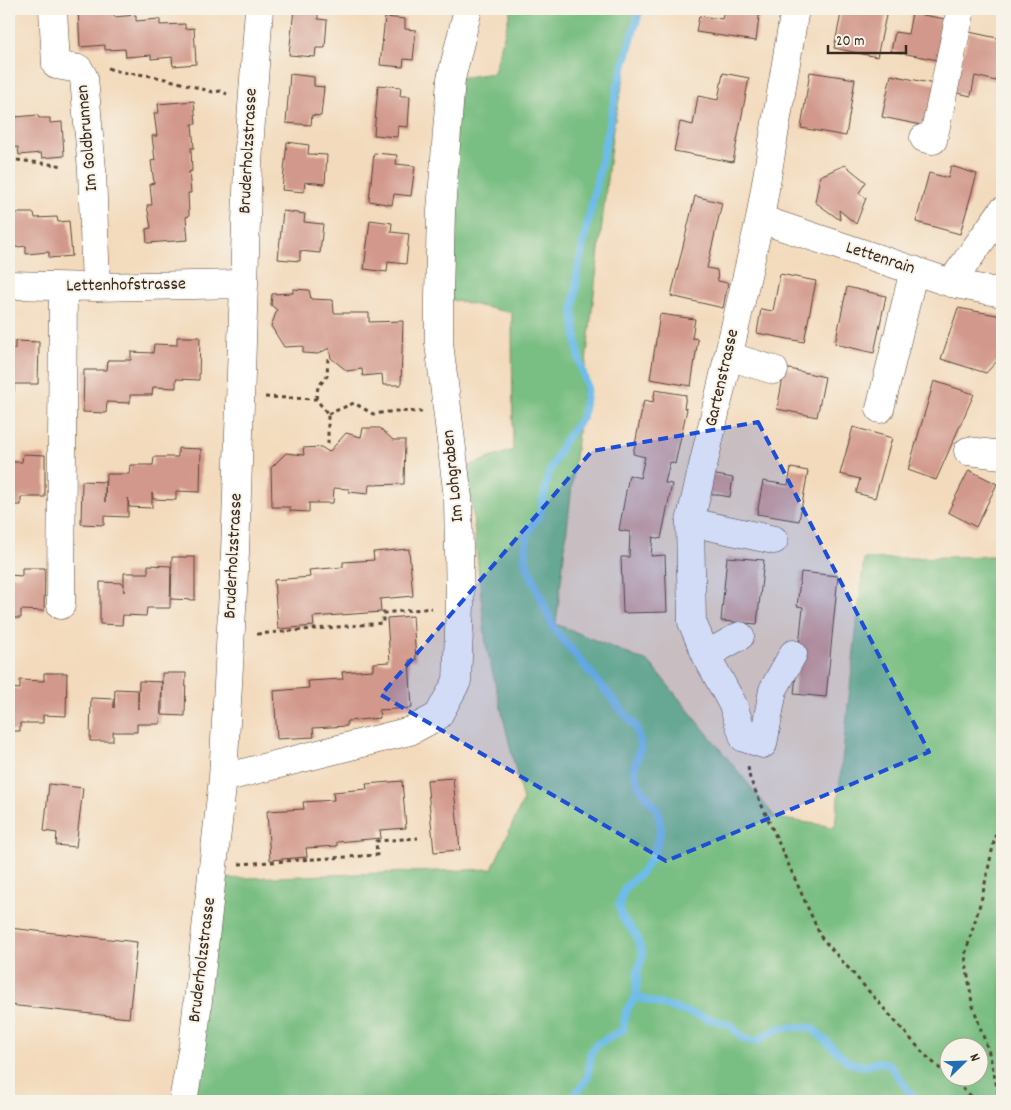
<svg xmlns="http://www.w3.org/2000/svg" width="1011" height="1110" viewBox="0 0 1011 1110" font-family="Dekko,sans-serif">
  <rect width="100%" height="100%" fill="#f7f3e8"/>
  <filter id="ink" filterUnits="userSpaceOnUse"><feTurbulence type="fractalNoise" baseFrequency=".02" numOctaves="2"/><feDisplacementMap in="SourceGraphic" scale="10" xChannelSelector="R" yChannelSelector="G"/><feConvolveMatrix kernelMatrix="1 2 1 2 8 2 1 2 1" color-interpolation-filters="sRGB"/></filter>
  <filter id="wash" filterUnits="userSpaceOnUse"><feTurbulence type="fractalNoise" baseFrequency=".0096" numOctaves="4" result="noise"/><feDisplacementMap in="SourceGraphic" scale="20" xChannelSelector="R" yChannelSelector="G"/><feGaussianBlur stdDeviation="1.12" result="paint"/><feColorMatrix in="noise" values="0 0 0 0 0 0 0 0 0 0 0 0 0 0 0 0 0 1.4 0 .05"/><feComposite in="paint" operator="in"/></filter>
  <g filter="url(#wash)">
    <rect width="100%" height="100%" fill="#f3dabc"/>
    <path fill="#79be82" stroke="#5a7450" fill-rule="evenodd" d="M511,9H639L613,128L556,624L650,663L776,818L835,827L864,559L995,556L1002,537V1101H192L220,879L492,869L523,801L486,645L468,466L513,450L512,313L439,297L451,79L494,73ZM948,1048H978V1078H948Z"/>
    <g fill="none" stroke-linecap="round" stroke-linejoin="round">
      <path stroke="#6ebce8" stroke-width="8" d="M636,997L730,1025L744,1039L757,1041L777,1029L798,1027L812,1028L849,1063L864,1066L878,1062L889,1064L916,1101
        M571,1101L588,1077L591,1052L597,1044L623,1030L626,1011L636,997L638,970L643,954L636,935L622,917L619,904L625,888L641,873L653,856L661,830L658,811L639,786L634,769L641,747L636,727L554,629L525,560L527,533L540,514L549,473L564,442L583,416L587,387L579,359L573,313L578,268L618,85L640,9"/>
    </g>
    <g id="blocks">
      <path fill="#d2988b" d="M78,9H90V13L114,11V17L136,15V21L160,19V25L185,24V29L194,28L196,64L173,66L172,57L151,59V55L126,57L125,49L105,50V45L80,47Z
        M294,9H318V19L327,20L325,48H316L315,57L289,55Z
        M724,9H760L756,41L696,32L699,16L722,19Z
        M842,9L887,11L877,57L834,48Z
        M912,13L951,20L943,61L891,51L895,32L908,34Z
        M385,17L405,19V29L416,30L413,60L404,59L403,67L380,65Z
        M969,32L1002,39L996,81L975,76L971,96L953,92Z
        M810,72L855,79L846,136L801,128Z
        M723,73L749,78L733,162L674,151L680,122L693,125L698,96L718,100Z
        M290,74L314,77V86L324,87L321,116L312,115L311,125L286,123Z
        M891,75L939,85L931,127L882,117Z
        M378,85L401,87L400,96H410L408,127L398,126L397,137L374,135Z
        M194,101L196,124H192L194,148H191L192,171L189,172L191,193H188L189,216L186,217L188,240L147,243L146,229L151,228L147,205H152L150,184L154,183L151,161L155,160L152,136H157L154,113H159L158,104Z
        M15,112L16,117L38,115L39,118H50V123L62,122L64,156L42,158L41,153L19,155L18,147L9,148V113Z
        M287,142L309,145L308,154L327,155L325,184L305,182L304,192L282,190Z
        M374,153L397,155L396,164L415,166L411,196L394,194L392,205L369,201Z
        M845,165L866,182L859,193L866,198L856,224L839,210L840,220L815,202L820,176Z
        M951,166L977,174L960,234L916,222L929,173L948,178Z
        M695,196L722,203L707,268L717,270L718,281L728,283L723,308L671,296Z
        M9,208H11V213H34L35,218L57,217L58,222L69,221L72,256L49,258V252L26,254V246L9,248Z
        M283,211L305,214L304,222L323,224L320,253L300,251V261L278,259Z
        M370,220L392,223L391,232L409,234L406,264L388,262L387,272L364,269Z
        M780,274L816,281L804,342L757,333L761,309L773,311Z
        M847,287L886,296L874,353L835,344Z
        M293,289L309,290L311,299L333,300L334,313H369V322L403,321L401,385H383L382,374L363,376L362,369L347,371L331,358L329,348L318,354L303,353V346L284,347L271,326L277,310L271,305L272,294L293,293Z
        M958,308L1002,316V356L986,373L941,359Z
        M660,314L695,319L692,338L698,339L691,386L650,379Z
        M177,337H200L199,380L176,379V388L153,387L152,395H130V403L107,402L106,413L83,412L84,370H107L108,360H131V352L153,353L154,344L177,345Z
        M15,341L39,342L38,384H14V392H9V349H15Z
        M785,368L825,377L817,417L777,409Z
        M934,381L974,394L936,480L908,470Z
        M655,390L686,395L684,408L687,409L675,464L670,462L665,483L672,484L661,539L653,537L651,556L665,555L667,612L623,613L621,557H629L630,532L619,530L629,475L640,478L645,457L633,454L644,400L653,402Z
        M853,427L892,438L875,498L856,493L860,479L840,474Z
        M363,428H380L393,440H405L404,484L369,485L368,494L349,492V489L334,488L333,503H309V512L290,511V507H272L271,468L286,453L304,455L303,448L321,447L329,452L346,433L361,437Z
        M178,448L201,449L200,492L176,491V500L153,499L152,493V508L129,507L128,498V517L104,516V525L81,524L82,481L105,482V502L106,474H129L130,465H153L154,457H178Z
        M23,454L45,455V497H21V505H9V462H22Z
        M791,468L808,471L799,521L757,514L763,481L788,485Z
        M969,470L997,484L976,527L948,512Z
        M711,474L733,478L730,497L707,493Z
        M409,549L413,596L380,599L381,612L313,617L314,626L278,629L274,580L310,577L309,570L343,567V562L374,560L373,552Z
        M172,557H195V600L171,599Z
        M727,557L764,560L757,624L721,621Z
        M148,565L171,566L170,608H147L146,616L123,615L122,625L100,624V582L123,583L124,592V573H148Z
        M22,568H45L44,611L21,610V618H9V575L22,576Z
        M801,572L838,576L826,697L794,694L803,607L797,606Z
        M413,616L416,660H409L412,708L379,710L380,718L347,721V726L313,728L314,737L277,739L274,691L309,688L308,681L343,679L342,672L373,670V663L390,662L387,618Z
        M44,673H67L66,716L43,715V723H20V731H9V688L20,689V680L44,681Z
        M162,673H186L185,716L162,715Z
        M139,681L162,682L160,724H137V732H113V741H90L91,698L114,699V708L115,689L138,690V709Z
        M453,778L460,850L434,852L427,780Z
        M402,781L406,828L380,830L381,838L337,842V846L306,848L307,857L270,860L267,811L304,809L303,802L334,800L333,792L367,789L366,784Z
        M49,784L83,788L76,847L56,845L57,833L44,831Z
        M9,928L137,942L129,1018L9,1005Z"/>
    </g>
  </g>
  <g filter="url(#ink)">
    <use href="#blocks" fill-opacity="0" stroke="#574436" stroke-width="1"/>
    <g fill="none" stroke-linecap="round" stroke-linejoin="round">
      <defs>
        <path id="minor" d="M53,9L56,65L79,69L84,78L92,170L96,287
          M924,138L933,140L961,9
          M760,219L951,283L1002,293
          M951,283L1002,211
          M9,285L96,287L242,284
          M728,356L774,370
          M880,409L914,270
          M968,451L1002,455
          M690,522L774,540
          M61,605L63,287
          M793,654L773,690L763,744L744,738L733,705L706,655L692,622L690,522L760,219L795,9
          M706,655L740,636
          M223,778L410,731L438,716L457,681L460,605L458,498L439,343V297L441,211L451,79L468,9
          M183,1101L193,1045L223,778L235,553L248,163L259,9"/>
      </defs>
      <use href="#minor" stroke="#574436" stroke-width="29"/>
      <path stroke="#574436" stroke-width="3" stroke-dasharray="4 4" stroke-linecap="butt" d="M108,68C122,74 136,73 151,76C172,80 192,86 213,92L220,91L227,94
        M9,159L64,166
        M265,397L316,399L328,414V446
        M316,399L318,387L327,376L328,357
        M328,414L354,403L373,414L396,411L422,412
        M257,634L383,623V613L432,608
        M748,767L750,779L821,937L924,1054L948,1076
        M239,864L377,855L376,841L418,838
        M950,1078L977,1101
        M1000,1101L990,1056L972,1003L965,955L982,897L1002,805"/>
      <use href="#minor" stroke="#fff" stroke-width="28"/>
    </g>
  </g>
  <path fill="#1d4ed8" fill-opacity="0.2" stroke="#1d4ed8" stroke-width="4" stroke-dasharray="10 6" stroke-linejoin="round" d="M758,422L929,752L666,861L381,695L592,451Z"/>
  <g text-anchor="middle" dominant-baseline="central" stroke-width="4" stroke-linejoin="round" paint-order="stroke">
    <g font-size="18" fill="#3b2a1e" stroke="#f7f3e8">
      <text transform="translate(88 138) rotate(-95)">Im Goldbrunnen</text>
      <text transform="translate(249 151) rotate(-87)">Bruderholzstrasse</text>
      <text transform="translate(880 259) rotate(18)">Lettenrain</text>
      <text transform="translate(126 286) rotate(-1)">Lettenhofstrasse</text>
      <text transform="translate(723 378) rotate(-77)">Gartenstrasse</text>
      <text transform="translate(454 476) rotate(-96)">Im Lohgraben</text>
      <text transform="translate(234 556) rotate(-87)">Bruderholzstrasse</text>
      <text transform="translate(203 960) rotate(-83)">Bruderholzstrasse</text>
    </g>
  </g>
  <rect width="1011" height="1110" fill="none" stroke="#f7f3e8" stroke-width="30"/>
  <g transform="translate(964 1062) rotate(67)"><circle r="24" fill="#f7f3e8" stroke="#aca397"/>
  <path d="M0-4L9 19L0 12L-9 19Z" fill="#1f6fb2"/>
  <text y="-8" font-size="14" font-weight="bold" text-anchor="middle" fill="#3b2a1e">N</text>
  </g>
  <path d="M828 45v8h78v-8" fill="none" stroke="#3b2a1e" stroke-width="2.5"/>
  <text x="836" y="45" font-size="15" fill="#3b2a1e" stroke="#f7f3e8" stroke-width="4" paint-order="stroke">20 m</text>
</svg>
